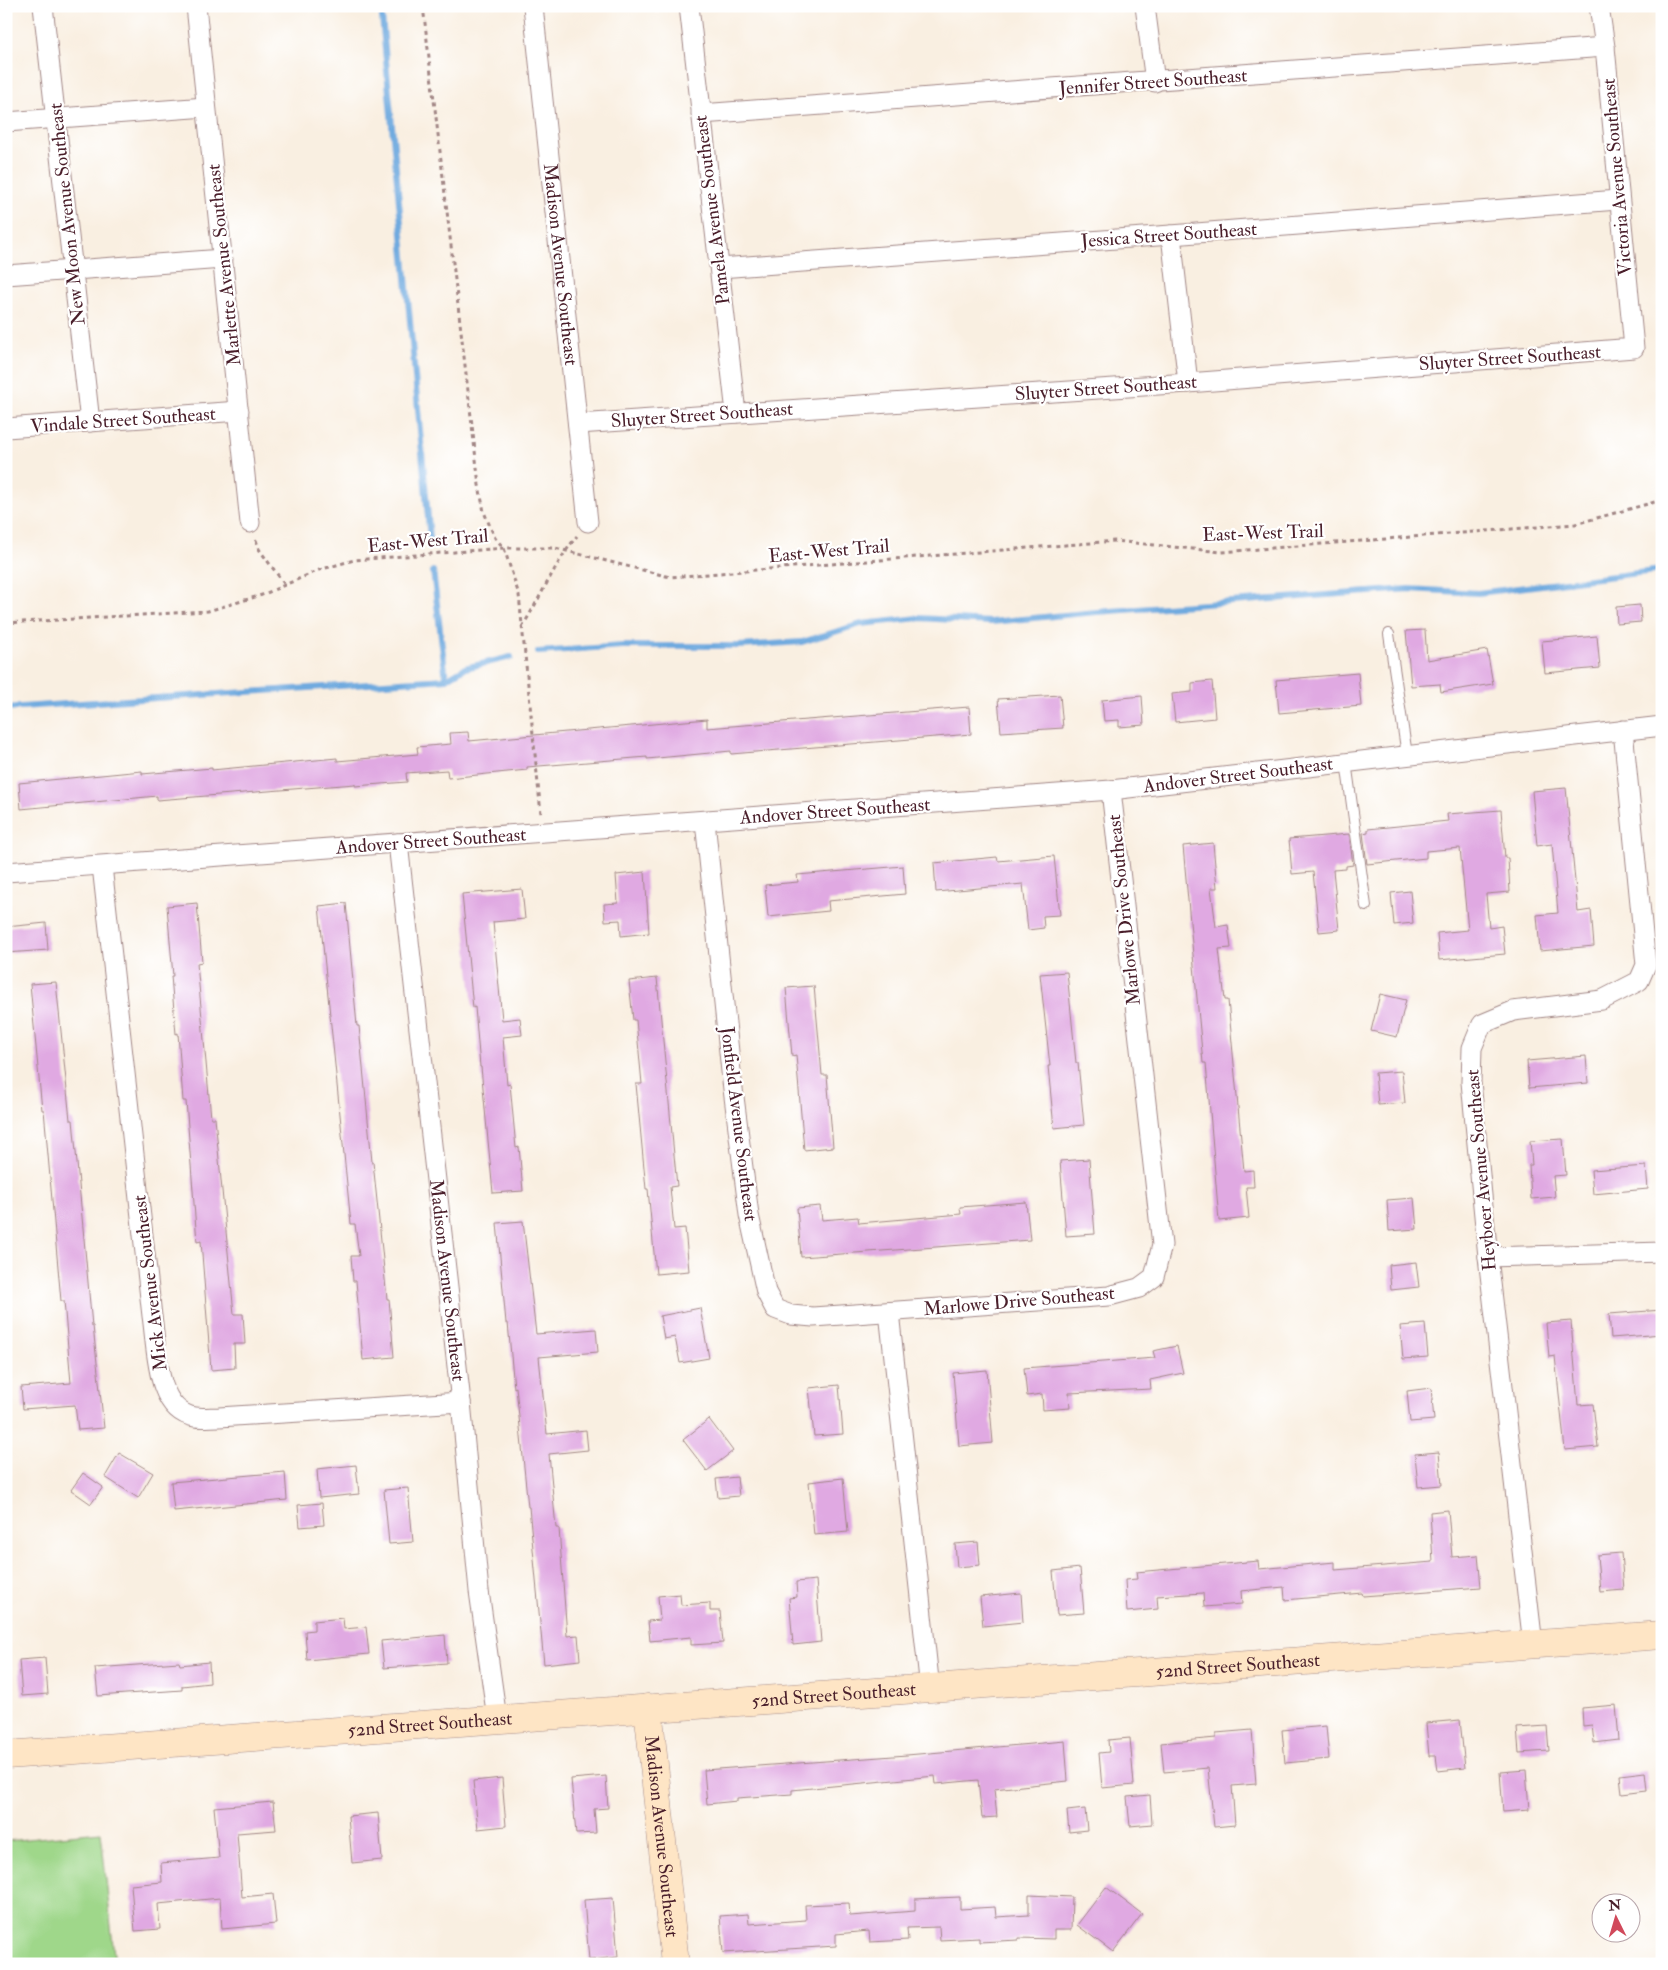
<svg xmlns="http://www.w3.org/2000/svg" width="1668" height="1970" viewBox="0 0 1668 1970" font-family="'IM FELL Double Pica',serif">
  <rect width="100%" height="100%" fill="#fff"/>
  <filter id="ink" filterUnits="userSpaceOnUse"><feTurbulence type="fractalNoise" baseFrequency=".02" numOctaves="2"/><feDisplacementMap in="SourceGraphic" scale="10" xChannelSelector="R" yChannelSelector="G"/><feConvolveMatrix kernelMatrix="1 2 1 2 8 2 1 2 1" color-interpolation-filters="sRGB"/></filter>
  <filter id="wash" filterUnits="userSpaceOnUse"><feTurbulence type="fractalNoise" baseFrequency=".0096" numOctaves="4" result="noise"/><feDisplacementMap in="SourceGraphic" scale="20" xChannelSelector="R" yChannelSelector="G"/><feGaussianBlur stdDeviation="1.12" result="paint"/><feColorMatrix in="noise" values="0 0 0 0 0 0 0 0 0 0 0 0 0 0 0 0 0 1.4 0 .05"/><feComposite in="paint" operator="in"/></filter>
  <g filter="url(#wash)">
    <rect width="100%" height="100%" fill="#f9efe1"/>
    <path fill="#9fd78a" stroke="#747b5a" d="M101,1832L115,1964H6V1841Z"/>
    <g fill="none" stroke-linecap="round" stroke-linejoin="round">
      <path stroke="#6faadf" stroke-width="6" d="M381,6L430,539
        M433,571L446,679
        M538,652L622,646H739L802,642L861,624L919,618L991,622L1097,612L1409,589L1478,593L1662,570
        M6,708L446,679L465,668L511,657"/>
    </g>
    <g id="blocks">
      <path fill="#e0a9e2" d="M1640,605L1641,622L1617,624L1616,607Z
        M1425,630L1427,660L1487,650L1493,684L1441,692L1440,684L1411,686L1406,631Z
        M1597,636L1600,668L1545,673L1542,641Z
        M1358,673L1361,706L1279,713L1276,680Z
        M1212,681L1215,718L1175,722L1172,694L1192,692V683Z
        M1060,695L1063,728L1001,732L998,699Z
        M1142,696L1144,725L1119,727V720L1104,721L1102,700Z
        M969,707L971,734L731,754V751L647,759V757L527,767V770L448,778L447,770L406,773L407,782L355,786V784L157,800V796L21,809L19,783L142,771V774L212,768V770L337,758V761L418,754L417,747L451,744L450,733L468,732L469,741L707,719V728Z
        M1566,788L1578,912L1591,910L1594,946L1540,951L1537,915L1558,913L1552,844L1537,846L1532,791Z
        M1501,810L1505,858H1508L1510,892L1486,894L1489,928L1502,926L1505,954L1439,960L1437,933L1468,930L1460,848L1426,851V858L1367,864L1363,833L1368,832V829L1448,821L1447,814Z
        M1349,834L1353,865L1346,866V869L1333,870L1339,930L1319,932L1313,872L1292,874L1289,839Z
        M1213,843L1217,888H1211L1216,927L1228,925L1231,948L1219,949L1225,1000H1228L1244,1171L1253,1170L1254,1187H1246L1249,1218L1219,1221L1206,1063H1203L1183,846Z
        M1054,856L1060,915L1043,916L1044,928L1028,930L1023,884L936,892L934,863L997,857L998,861Z
        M903,866L905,894L828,901L829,911L768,917L765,885L798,882L797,875Z
        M645,872L649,933L621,936L620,920L605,921L604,904L618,903L616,875Z
        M522,889L525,919L493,922L502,1020L520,1018L522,1035L503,1037L507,1085L510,1084L516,1148L519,1147L523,1191L493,1193L481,1067H480L475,1007L473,1008L462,894Z
        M1410,891L1413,923L1394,925L1391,893Z
        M197,903L202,962L197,963L211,1118H215L234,1314H243L245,1344H234L235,1368L211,1370L201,1241L197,1242L186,1101H183L178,1033L176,1034L171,976H173L167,906Z
        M346,903L357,1026H359L372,1162H373L387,1299H389L394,1357L363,1360L356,1281H353L351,1256H359L355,1224H351L319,906Z
        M46,923L48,950L6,953V927Z
        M1067,972L1076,1063H1078L1084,1125L1054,1128L1048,1066H1050L1040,974Z
        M657,978L677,1186L670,1187L674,1229L685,1228L689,1271L656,1274L648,1189H646L636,1084H642L636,1020H633L629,981Z
        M56,982L70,1120H73L80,1195L92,1326H93L104,1428L78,1430L75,1405L23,1409L21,1387L71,1383L64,1301H61L44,1110H42L30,984Z
        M814,986L822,1075H827L833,1147L804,1150L796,1055L792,1056L786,988Z
        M1380,994L1406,1000L1397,1037L1371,1031Z
        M1586,1056L1588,1083L1529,1088L1527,1061Z
        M1402,1071L1405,1103L1378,1105L1375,1073Z
        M1563,1139L1566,1175L1553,1176L1555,1197L1531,1199L1529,1165H1532L1530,1141Z
        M1089,1159L1095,1234L1066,1236L1060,1161Z
        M1646,1166L1648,1189L1593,1194L1591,1170Z
        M1414,1198L1417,1229L1389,1231L1387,1200Z
        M1026,1202L1030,1240L801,1257L797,1208L820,1206L822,1220L858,1217L859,1223L961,1214L960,1207Z
        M523,1221L536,1334L596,1329L598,1352L539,1357L547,1434L586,1430L588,1450L549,1454L556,1528H559L567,1636L578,1635L580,1660L544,1664L529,1507H528L516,1387L514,1388L508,1323H506L497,1223Z
        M1416,1262L1419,1287L1391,1290L1389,1265Z
        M700,1308L709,1358L680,1363L675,1337L664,1339L660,1316Z
        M1662,1310V1334L1611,1338L1609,1314Z
        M1571,1321L1578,1405L1593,1404L1598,1447L1565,1450L1555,1356L1549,1357L1546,1323Z
        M1425,1324L1428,1357L1403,1359L1400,1326Z
        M1177,1346L1183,1373L1150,1380L1151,1389L1069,1393L1070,1408L1043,1410L1042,1394L1027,1396L1024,1368L1155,1358L1153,1351Z
        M987,1370L993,1443L959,1446L953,1373Z
        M839,1385L843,1434L814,1436L809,1388Z
        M1431,1388L1434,1420L1410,1422L1407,1391Z
        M709,1419L733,1451L707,1471L683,1440Z
        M1439,1452L1442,1485L1418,1487L1415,1454Z
        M119,1453L153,1473L138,1498L105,1477Z
        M356,1465L359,1494L319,1498L317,1469Z
        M285,1472L287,1500L174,1511L171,1482Z
        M83,1473L103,1487L91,1504L71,1490Z
        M737,1477L739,1496L718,1498L716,1479Z
        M843,1478L848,1532L814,1535L809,1482Z
        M408,1488L413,1542L389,1544L384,1490Z
        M322,1503L324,1525L300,1527L298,1505Z
        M1448,1510L1452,1557L1478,1555L1481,1587L1363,1596L1362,1593L1285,1600L1284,1587L1241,1591L1242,1604L1204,1607L1203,1593L1157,1596L1158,1609L1127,1612L1125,1580L1137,1579L1136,1572L1258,1561L1259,1569L1335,1562V1570L1433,1562L1430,1512Z
        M978,1542L980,1565L957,1567L955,1544Z
        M1621,1553L1624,1590L1600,1592L1597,1555Z
        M1080,1568L1084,1613L1057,1615L1053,1571Z
        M816,1580L821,1642L793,1645L789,1598L797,1597L796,1582Z
        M1021,1593L1023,1622L983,1626L980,1597Z
        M680,1594L681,1605L710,1603V1611H720L723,1643L691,1645V1637L650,1641L648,1621L660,1620L658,1596Z
        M343,1618L344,1629L366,1627L369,1654L307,1660L305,1631L314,1630V1621Z
        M445,1635L447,1663L384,1668L381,1641Z
        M45,1658L48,1694L22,1696L19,1660Z
        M179,1662L180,1665L209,1662L210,1683L182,1686V1690L98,1696L95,1668Z
        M1616,1705L1619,1740L1594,1743L1592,1725L1583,1726L1582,1708Z
        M1460,1720L1465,1768L1438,1771L1436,1756H1429L1426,1723Z
        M1326,1726L1329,1759L1285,1763L1282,1730Z
        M1547,1726L1549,1751L1519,1753L1517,1728Z
        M1252,1730L1256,1784L1232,1786L1235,1825L1214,1827L1208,1768L1164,1772L1161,1743L1216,1738V1733Z
        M1130,1738L1134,1785L1102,1788L1099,1753L1109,1752L1108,1740Z
        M1065,1741L1068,1781L994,1789L997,1817L982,1818L978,1780L936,1784L935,1776L792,1790V1794L737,1798V1801L707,1804L704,1770L907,1755Z
        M1526,1770L1529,1810L1503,1812L1500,1772Z
        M1645,1772L1647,1791L1622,1794L1620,1775Z
        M606,1776L608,1808L594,1809L596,1833L576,1834L571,1779Z
        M502,1778L506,1826L478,1829L473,1781Z
        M1150,1795L1152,1824L1130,1826L1127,1797Z
        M273,1802L276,1830L237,1833L242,1897L273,1894L276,1924L222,1929L220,1898L158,1904L160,1929L135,1931L131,1885L162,1882L161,1863L219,1858L214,1807Z
        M1085,1809L1087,1830L1069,1832L1067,1811Z
        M378,1813L382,1860L352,1863L348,1816Z
        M1106,1887L1142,1914L1113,1952L1077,1925Z
        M1029,1895L1072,1897L1071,1930H1054V1939L1019,1938V1940L979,1942V1938L940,1940L939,1927L907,1928L908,1940L870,1942L869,1931L836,1934V1946L723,1953L720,1916L748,1914L749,1924L806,1920L805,1905L849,1903L850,1916L915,1911V1899L960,1897V1909L995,1907L996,1917L1029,1915Z
        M613,1898L618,1957L589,1960L584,1900Z"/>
    </g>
  </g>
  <g filter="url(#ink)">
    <use href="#blocks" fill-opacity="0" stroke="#a28786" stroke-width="1"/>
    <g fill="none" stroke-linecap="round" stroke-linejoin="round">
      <defs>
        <path id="lane" d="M1389,634L1407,755
          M1346,762L1366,906"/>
        <g id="street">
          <path d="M43,6L90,422"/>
          <path d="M196,6L250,523"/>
          <path id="s1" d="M533,6L588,522"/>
          <path d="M689,6L736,413"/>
          <path d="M1145,6L1155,82"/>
          <path d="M701,114L1605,47"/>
          <path d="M6,122L206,107"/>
          <path d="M1171,235L1188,383"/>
          <path d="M720,268L1171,235L1618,200"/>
          <path d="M6,275L223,259"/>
          <path d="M578,424L1188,383L1634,348L1605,47L1599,6"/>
          <path d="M6,428L239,411"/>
          <path d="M705,821L732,1081L749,1215L766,1292L775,1309L791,1315L813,1317L1109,1296L1139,1288L1154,1277L1162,1245L1111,790"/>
          <path id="s2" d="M398,843L461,1402L479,1591L497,1719"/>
          <path d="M102,866L152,1316C157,1347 155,1411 195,1417C202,1418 211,1417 219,1417L461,1402"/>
          <path d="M6,872L1111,790L1662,726"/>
          <path d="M1488,1257L1662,1252"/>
          <path d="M889,1312L930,1689"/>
          <path d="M1533,1645L1488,1257L1471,1082L1472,1048L1482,1024L1513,1011L1602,1000L1639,981L1646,965L1623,730"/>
        </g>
        <g id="secondary">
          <path id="s3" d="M648,1708L675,1964"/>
          <path id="s4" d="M6,1755L1662,1635"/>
        </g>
      </defs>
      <use href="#lane" stroke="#a28786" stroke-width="12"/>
      <use href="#street" stroke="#a28786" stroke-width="21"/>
      <use href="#secondary" stroke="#a28786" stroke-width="29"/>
      <path stroke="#a28786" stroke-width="3" stroke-dasharray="4 4" stroke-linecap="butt" d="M423,6L479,485L484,512L495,538L504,548L519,595L541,814
        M256,540L259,549L285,585
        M6,623L208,611L262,595L319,570L354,560L504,548H555L670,577L1115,541L1222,552L1575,524L1662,500
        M522,627C541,597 555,563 577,536"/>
      <use href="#lane" stroke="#fff" stroke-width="10"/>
      <use href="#street" stroke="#fff" stroke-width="19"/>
      <use href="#secondary" stroke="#fee5c5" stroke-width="28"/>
    </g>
  </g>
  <g text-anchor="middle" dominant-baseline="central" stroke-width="4.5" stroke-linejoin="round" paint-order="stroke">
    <g font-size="19" fill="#4a1f2b" stroke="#fff">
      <text transform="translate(1153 82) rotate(-4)">Jennifer Street Southeast</text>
      <text transform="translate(1617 177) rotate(-95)">Victoria Avenue Southeast</text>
      <text transform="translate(712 210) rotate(-97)">Pamela Avenue Southeast</text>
      <text transform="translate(67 214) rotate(-96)">New Moon Avenue Southeast</text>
      <text transform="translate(1169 235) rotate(-4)">Jessica Street Southeast</text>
      <text stroke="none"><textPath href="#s1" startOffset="260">Madison Avenue Southeast</textPath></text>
      <text transform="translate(224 265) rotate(-96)">Marlette Avenue Southeast</text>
      <text transform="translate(1510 358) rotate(-4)">Sluyter Street Southeast</text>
      <text transform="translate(1106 388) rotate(-4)">Sluyter Street Southeast</text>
      <text transform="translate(702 415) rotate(-4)">Sluyter Street Southeast</text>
      <text transform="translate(123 420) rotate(-4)">Vindale Street Southeast</text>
      <text transform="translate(1263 533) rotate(-2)">East-West Trail</text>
      <text transform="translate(428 541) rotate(-5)">East-West Trail</text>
      <text transform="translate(829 551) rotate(-5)">East-West Trail</text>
      <text transform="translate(1238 775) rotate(-7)">Andover Street Southeast</text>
      <text transform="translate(835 811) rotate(-4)">Andover Street Southeast</text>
      <text transform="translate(431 841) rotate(-4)">Andover Street Southeast</text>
      <text transform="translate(1124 910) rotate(-96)">Marlowe Drive Southeast</text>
      <text transform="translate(739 1124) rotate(83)">Jonfield Avenue Southeast</text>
      <text transform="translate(1481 1170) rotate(-95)">Heyboer Avenue Southeast</text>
      <text stroke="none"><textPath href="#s2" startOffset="440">Madison Avenue Southeast</textPath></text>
      <text transform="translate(150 1283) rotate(-97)">Mick Avenue Southeast</text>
      <text transform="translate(1019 1301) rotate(-5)">Marlowe Drive Southeast</text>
      <text stroke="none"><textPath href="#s4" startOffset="1235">52nd Street Southeast</textPath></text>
      <text stroke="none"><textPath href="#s4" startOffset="830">52nd Street Southeast</textPath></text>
      <text stroke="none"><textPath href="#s4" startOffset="425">52nd Street Southeast</textPath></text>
      <text stroke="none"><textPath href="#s3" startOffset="129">Madison Avenue Southeast</textPath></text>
    </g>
  </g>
  <rect width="1668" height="1970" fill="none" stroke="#fff" stroke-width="25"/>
  <g transform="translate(1616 1918) rotate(355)"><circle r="24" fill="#ffffff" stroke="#b7a5aa"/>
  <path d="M0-4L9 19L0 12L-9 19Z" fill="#d1495b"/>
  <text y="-8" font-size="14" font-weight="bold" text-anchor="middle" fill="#4a1f2b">N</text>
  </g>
</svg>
